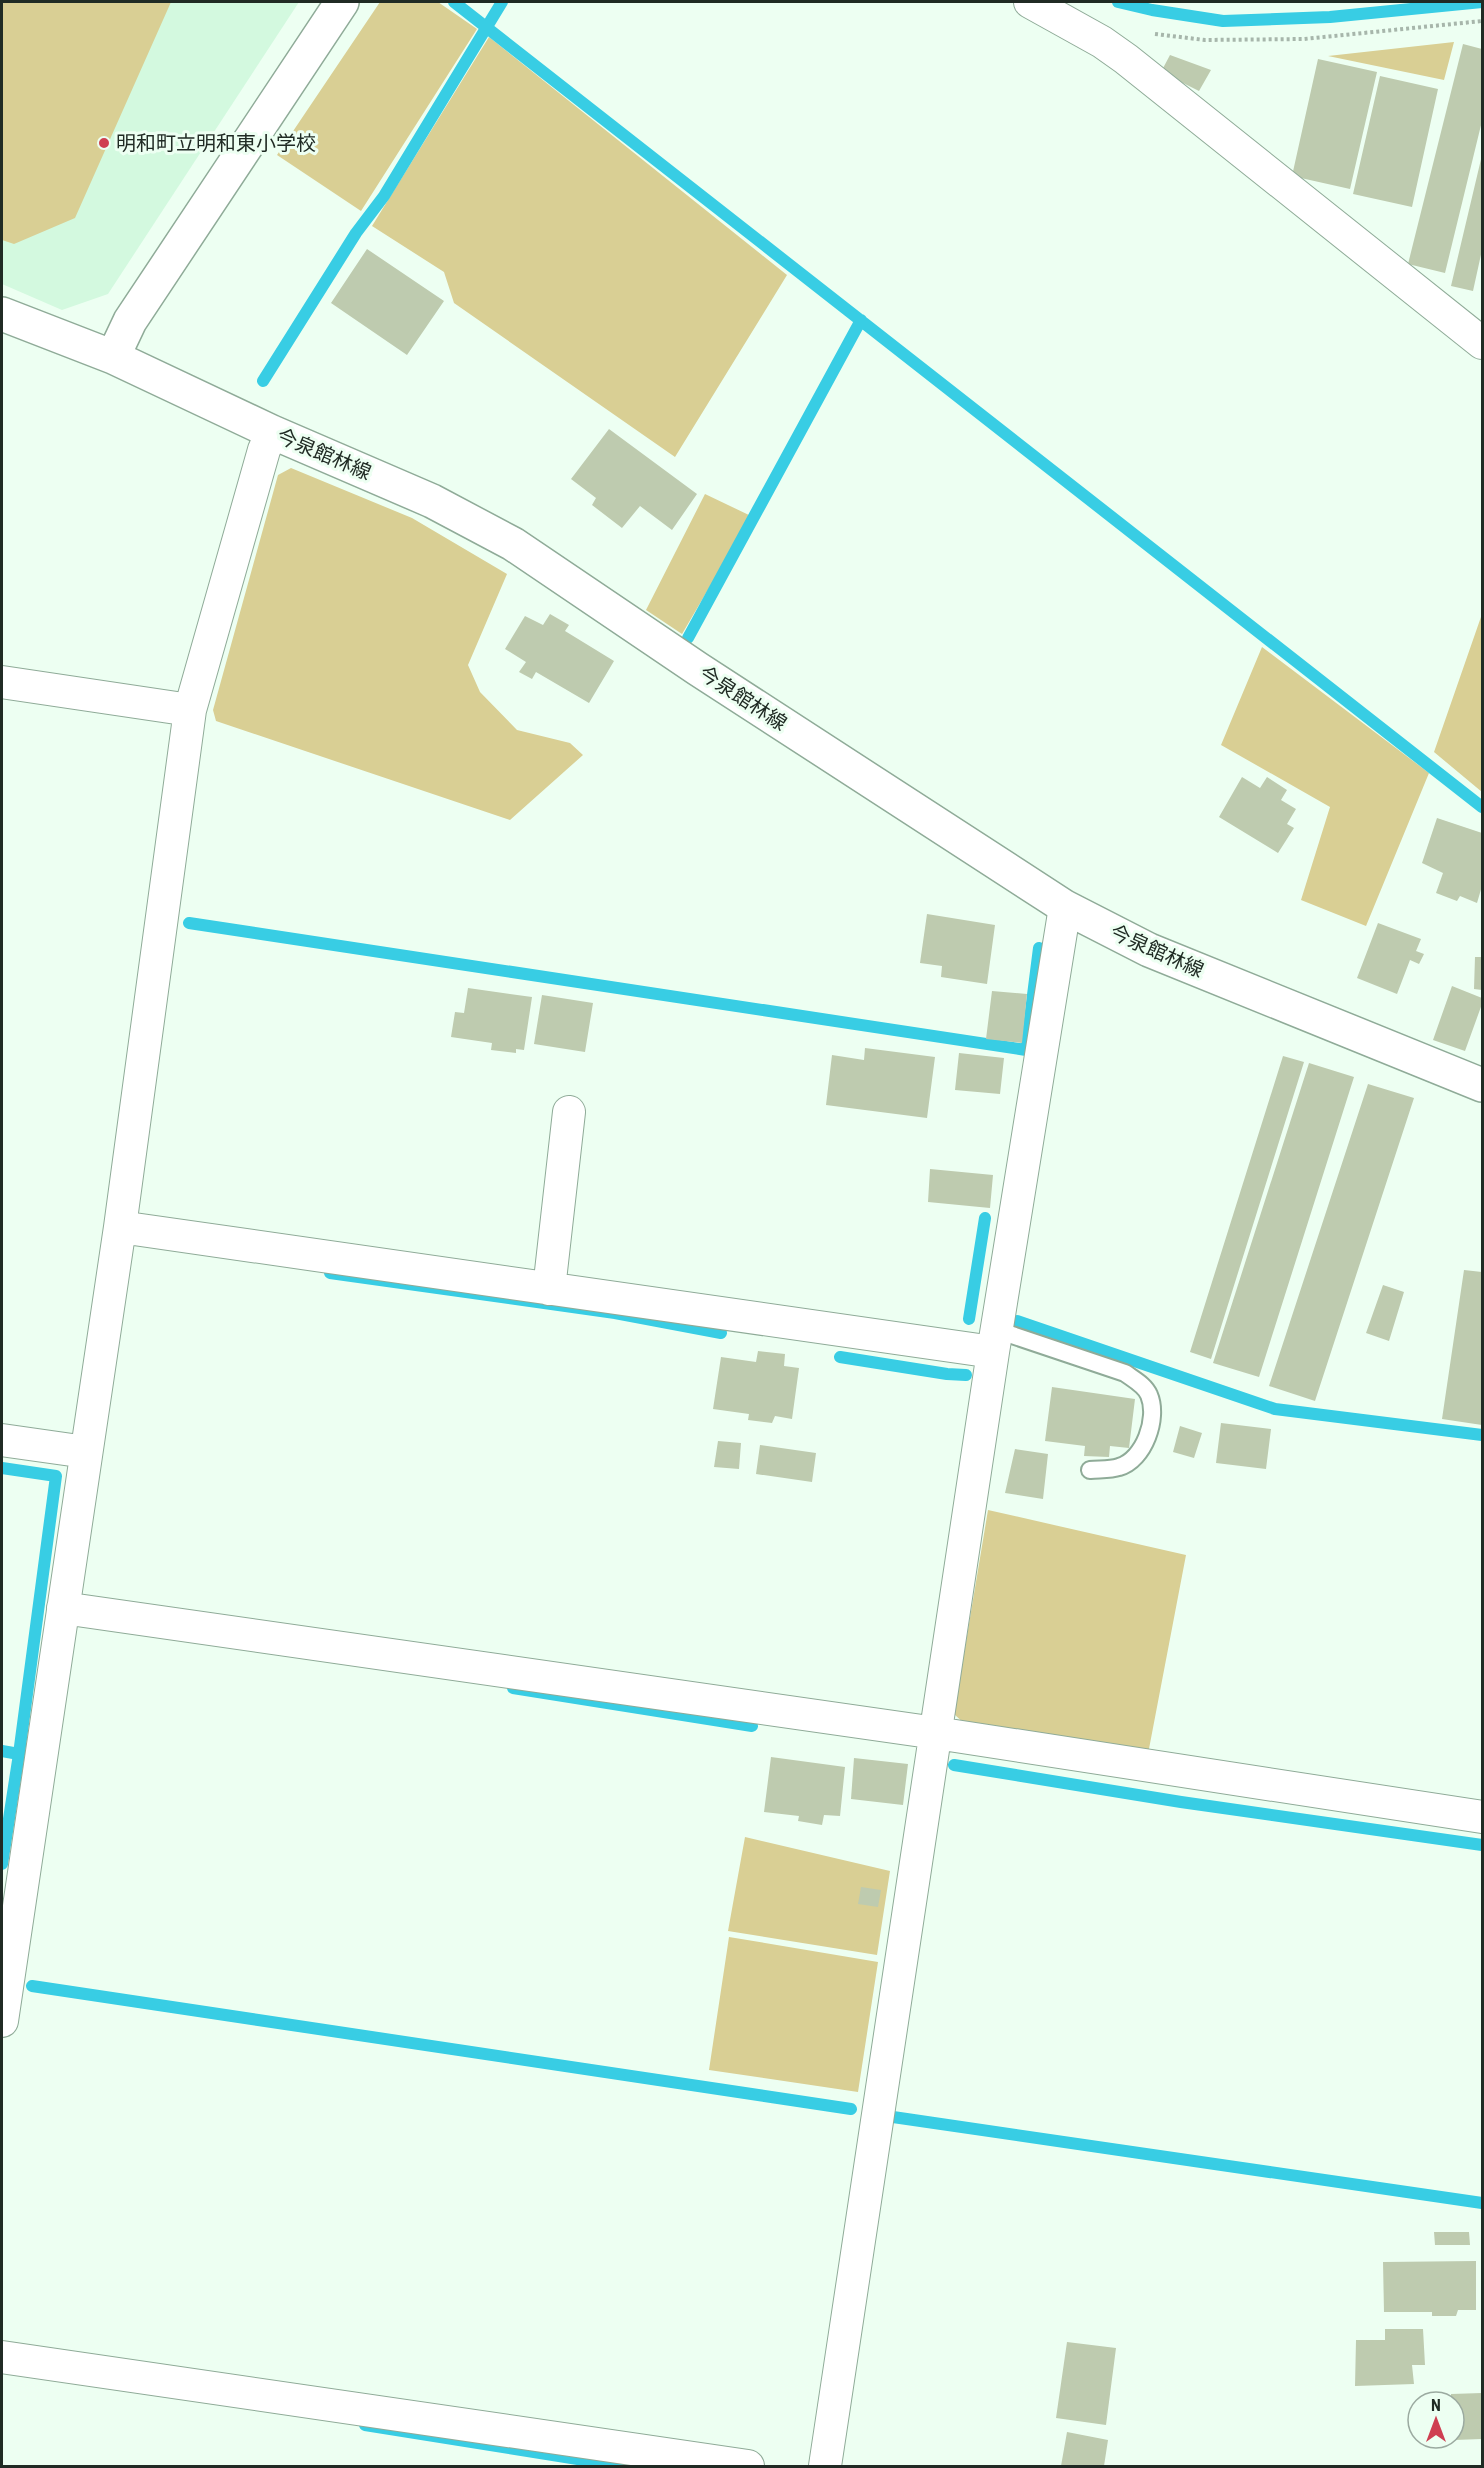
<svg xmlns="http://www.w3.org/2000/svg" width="1484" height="2468" viewBox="0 0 1484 2468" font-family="'Roboto Condensed','Noto Sans JP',sans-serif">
  <rect width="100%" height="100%" fill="#edfff2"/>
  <path fill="#d3f9df" d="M2,2H299L108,294L62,310L2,284Z"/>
  <path fill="#d9cf94" d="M2,2H171L75,218L14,244L2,240Z
    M380,2H438L477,29L361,211L277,155Z
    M489,37L787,275L675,457L454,303L444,272L372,226Z
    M1454,42L1444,80L1328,56Z
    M291,468L412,518L507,574L468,665L480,692L517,730L570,743L583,755L510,820L216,721L213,710L278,475Z
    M705,494L751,516L682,634L646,610Z
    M1482,614V792L1434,752Z
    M1262,647L1429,773L1366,926L1301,900L1330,807L1221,745Z
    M988,1510L1186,1555L1148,1754L968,1727L954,1714Z
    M745,1837L890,1871L877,1955L728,1931Z
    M729,1937L878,1962L858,2092L709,2070Z"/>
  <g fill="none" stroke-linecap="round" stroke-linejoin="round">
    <path stroke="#38cde4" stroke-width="12" d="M454,2L1482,807
      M1118,2L1152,10L1223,21L1330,17L1482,2
      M263,381L356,233L384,196L502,2
      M688,638L861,320
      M189,923L1026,1050L1039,948
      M330,1273L615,1313L721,1333
      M969,1319L985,1218
      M1017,1321L1275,1409L1482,1435
      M840,1357L947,1374L966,1375
      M2,1468L56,1476L19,1754L2,1864
      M513,1688L752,1726
      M2,1751L19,1754
      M954,1765L1181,1802L1482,1845
      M32,1986L851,2109
      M893,2117L1482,2203
      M365,2425L621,2466"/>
  </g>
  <path fill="#becbaf" d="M1463,44L1482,49V121L1445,273L1408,264Z
    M1170,55L1211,70L1199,91L1161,72Z
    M1318,59L1377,72L1350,189L1292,176Z
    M1380,76L1438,89L1412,207L1353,194Z
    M1482,155V250L1473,291L1451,286Z
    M367,249L444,301L407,355L331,303Z
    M609,429L697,494L672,530L640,506L622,528L592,505L596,498L571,479Z
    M550,614L569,625L565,631L614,661L589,703L536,672L532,679L519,672L526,662L505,649L525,616L543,625Z
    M1242,777L1260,788L1267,777L1287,790L1281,800L1296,809L1287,824L1294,828L1278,853L1219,817Z
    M1437,818L1482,833V886L1477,903L1460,896L1457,901L1436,893L1443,873L1422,863Z
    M927,914L995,925L987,984L941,977L942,966L920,963Z
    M1378,923L1421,939L1416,951L1424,954L1419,964L1410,960L1397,994L1357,978Z
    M1475,957H1482V990L1474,989Z
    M1452,986L1482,998V1004L1465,1051L1433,1040Z
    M468,988L532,997L524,1050L516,1049V1053L491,1050L492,1043L451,1037L455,1012L464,1013Z
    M992,991L1027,994L1022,1043L986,1039Z
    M542,995L593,1003L585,1052L534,1044Z
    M865,1048L935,1057L927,1118L826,1105L832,1055L864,1060Z
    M959,1053L1004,1058L1000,1094L955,1090Z
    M1283,1056L1304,1062L1211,1359L1190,1352Z
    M1309,1063L1354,1077L1259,1377L1213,1363Z
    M1368,1084L1414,1098L1315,1401L1269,1386Z
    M930,1169L993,1175L990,1208L928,1202Z
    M1464,1270L1482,1272V1425L1442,1419Z
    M1383,1285L1404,1292L1389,1341L1366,1333Z
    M758,1351L785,1354L784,1366L799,1368L792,1419L775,1416L772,1423L748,1420L749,1414L713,1409L721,1357L756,1362Z
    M1052,1387L1135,1399L1129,1448L1110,1446L1109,1457L1084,1456L1085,1446L1045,1441Z
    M1221,1423L1271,1429L1266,1469L1216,1463Z
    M1180,1426L1202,1433L1194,1458L1173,1452Z
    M718,1441L741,1443L739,1469L714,1467Z
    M760,1445L816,1453L812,1482L756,1474Z
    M1015,1449L1048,1454L1043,1499L1005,1493Z
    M771,1757L845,1767L840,1816L824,1815L822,1825L798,1821L799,1816L764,1812Z
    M854,1758L908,1764L903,1805L851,1799Z
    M861,1887L881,1890L878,1907L858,1904Z
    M1434,2232H1469L1470,2245H1435Z
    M1476,2261V2310H1458L1456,2316H1432V2312H1384L1383,2262Z
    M1385,2329H1423L1425,2365H1412L1414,2384L1355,2386L1356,2340H1385Z
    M1067,2342L1116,2348L1106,2425L1056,2418Z
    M1482,2393V2439L1454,2440V2402H1451V2394Z
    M1067,2432L1108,2440L1104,2466H1061Z"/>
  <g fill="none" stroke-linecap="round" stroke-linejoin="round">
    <defs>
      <path id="lane" d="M997,1330L1125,1373C1133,1379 1145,1385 1149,1395C1159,1418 1144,1460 1119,1467C1110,1470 1099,1469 1090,1470"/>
      <path id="street" d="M1030,2L1102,42L1126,59L1482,343
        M2,682L190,710
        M120,1227L993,1352
        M549,1289L569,1112
        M2,1440L86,1452
        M63,1608L936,1733L1482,1817
        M2,2021L120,1227L190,710L264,450L272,432
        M2,2357L748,2466
        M825,2466L993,1352L1065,907"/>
      <path id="secondary" d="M2,314L113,357L272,432L432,501L513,544L698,669L1065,907L1149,950L1482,1085
        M113,357L130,321L342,2"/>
    </defs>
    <use href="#lane" stroke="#8fab98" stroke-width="20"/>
    <use href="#street" stroke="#8fab98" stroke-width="34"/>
    <use href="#secondary" stroke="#8fab98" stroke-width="36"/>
    <path stroke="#a7b6ab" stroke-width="4" stroke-dasharray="3 3" stroke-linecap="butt" d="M1155,34L1205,40L1304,39L1482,21"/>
    <use href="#lane" stroke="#fff" stroke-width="16"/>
    <use href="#street" stroke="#fff" stroke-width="32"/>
    <use href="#secondary" stroke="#fff" stroke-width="33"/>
  </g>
  <circle fill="#cf3f51" stroke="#edfff2" stroke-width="2" cx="104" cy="143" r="6"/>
  <g text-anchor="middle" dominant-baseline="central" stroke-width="6" stroke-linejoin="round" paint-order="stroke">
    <g font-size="20" fill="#202b24" stroke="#edfff2" text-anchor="start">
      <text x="116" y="143">明和町立明和東小学校</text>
    </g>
    <g font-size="20" fill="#202b24" stroke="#edfff2">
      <text transform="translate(324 454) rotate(23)">今泉館林線</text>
      <text transform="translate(743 698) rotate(33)">今泉館林線</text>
      <text transform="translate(1157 951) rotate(24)">今泉館林線</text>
    </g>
  </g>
  <rect width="1484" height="2468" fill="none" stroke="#202b24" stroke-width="6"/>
  <g transform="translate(1436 2420)"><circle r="28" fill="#edfff2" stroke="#9baaa0" stroke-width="1.5"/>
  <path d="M0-4.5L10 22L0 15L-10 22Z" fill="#cf3f51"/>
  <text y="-9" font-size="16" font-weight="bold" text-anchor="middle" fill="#202b24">N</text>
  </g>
</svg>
